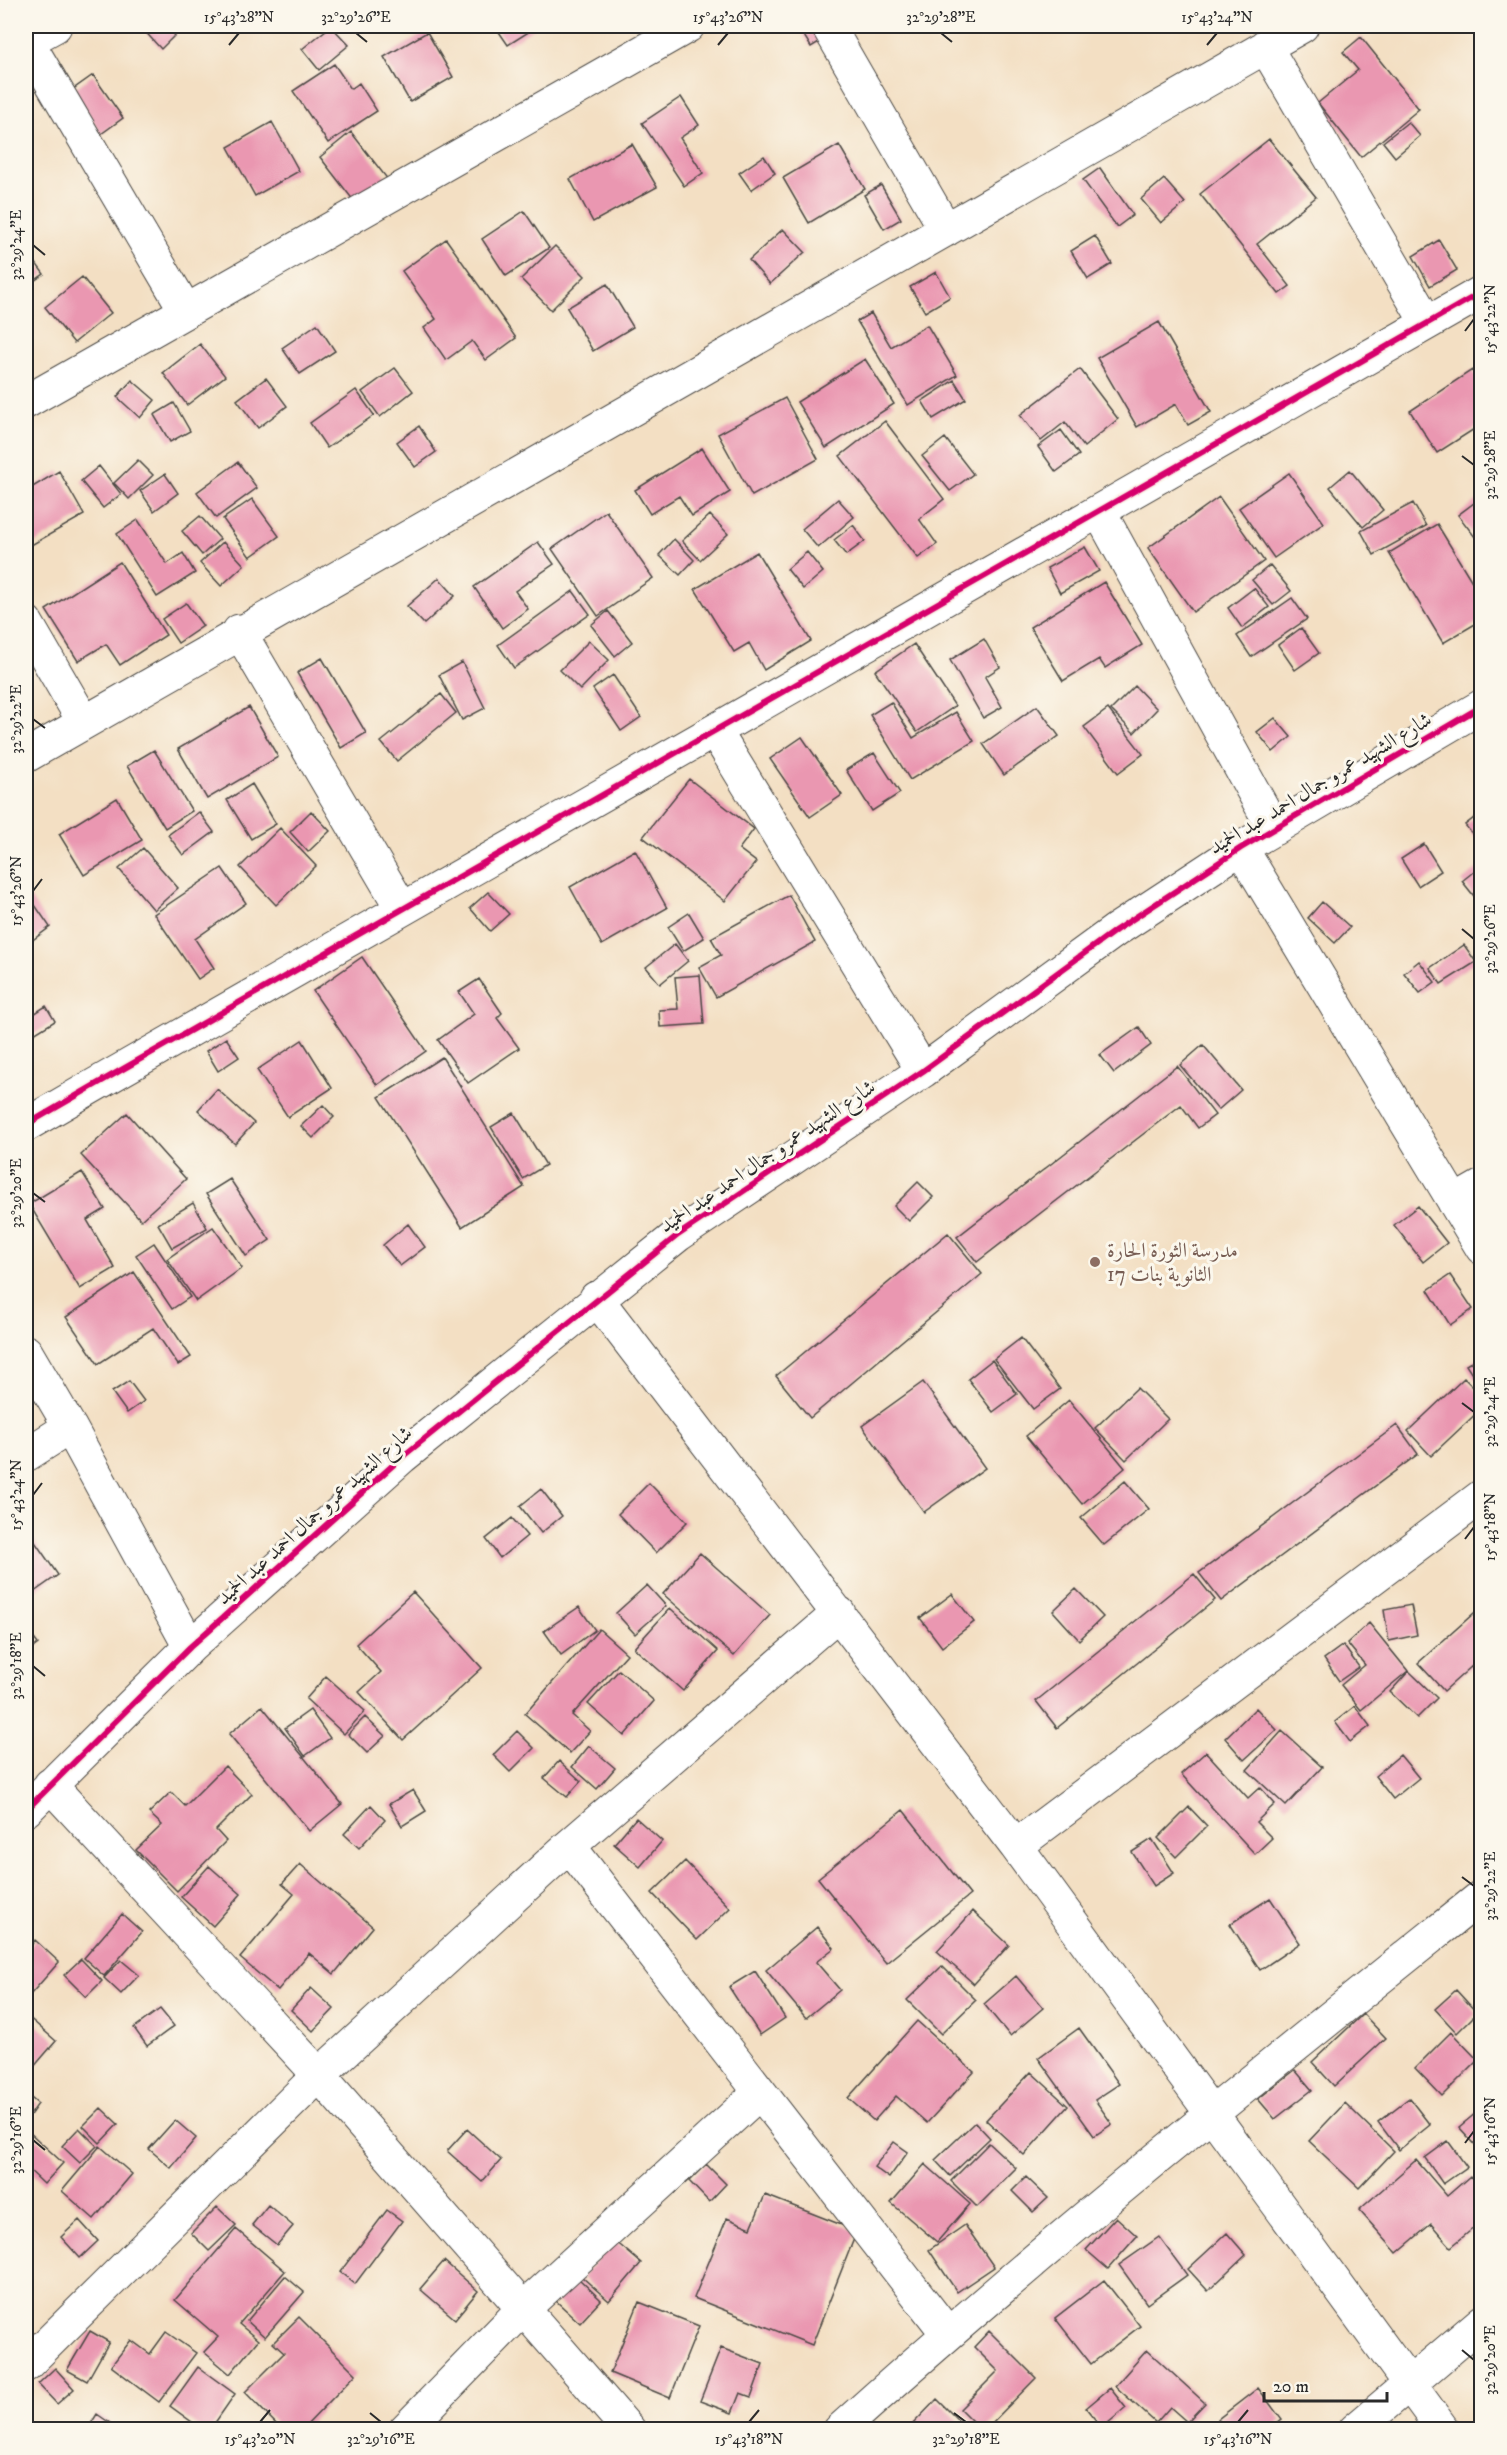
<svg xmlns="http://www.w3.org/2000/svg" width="1507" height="2455" viewBox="0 0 1507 2455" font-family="'IM FELL DW Pica',Amiri,serif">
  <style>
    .building { fill: #ea97b1 }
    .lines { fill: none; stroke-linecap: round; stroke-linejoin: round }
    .minor-casing { stroke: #494642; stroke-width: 35 }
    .minor { stroke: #fff; stroke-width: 33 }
    .cycleway-casing { stroke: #fbf7ec; stroke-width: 10 }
    .cycleway { stroke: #d6006c; stroke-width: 6 }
    .ticks { fill: none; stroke: #2b2b2b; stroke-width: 2 }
    .education-dot { fill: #8d6e63; stroke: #fbf7ec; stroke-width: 2 }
    .labels { text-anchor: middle; stroke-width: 6; stroke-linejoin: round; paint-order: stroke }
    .street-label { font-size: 21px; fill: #2b2b2b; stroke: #fbf7ec }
    .education-label { font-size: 21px; fill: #785e54; stroke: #fbf7ec; text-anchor: start }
    .neatline { fill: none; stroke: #2b2b2b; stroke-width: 2 }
    .ticks-label { font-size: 15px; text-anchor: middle; fill: #2b2b2b }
  </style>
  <rect width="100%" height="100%" fill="#fbf7ec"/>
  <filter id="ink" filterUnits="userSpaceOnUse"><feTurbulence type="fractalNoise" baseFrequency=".0167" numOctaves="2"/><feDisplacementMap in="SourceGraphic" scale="12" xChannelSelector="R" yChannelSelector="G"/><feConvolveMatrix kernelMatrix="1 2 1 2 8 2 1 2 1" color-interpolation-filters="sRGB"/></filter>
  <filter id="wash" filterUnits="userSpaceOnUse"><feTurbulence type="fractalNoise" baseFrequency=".008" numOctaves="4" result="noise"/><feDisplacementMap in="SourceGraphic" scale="24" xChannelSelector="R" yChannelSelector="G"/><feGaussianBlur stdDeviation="1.35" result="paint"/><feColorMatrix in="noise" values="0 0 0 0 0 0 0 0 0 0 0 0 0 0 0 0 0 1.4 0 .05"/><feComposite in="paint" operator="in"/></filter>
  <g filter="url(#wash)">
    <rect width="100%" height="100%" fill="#f3dfc3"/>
    <g id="blocks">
      <path class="building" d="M140 26H184L161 49Z
        M331 26 349 45 319 70 302 49Z
        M495 26H538L508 45Z
        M798 26H833L837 31 811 47Z
        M427 32 453 77 410 102 384 57Z
        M1361 37 1419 109 1361 157 1318 103 1358 70 1343 52Z
        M334 64 351 89 359 83 377 111 328 143 293 91Z
        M93 75 123 118 101 134 72 90Z
        M681 97 699 125 680 138 703 173 684 186 642 123Z
        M272 122 299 171 255 196 228 147Z
        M1408 122 1420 136 1395 157 1383 142Z
        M351 132 389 181 357 205 320 157Z
        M1269 139 1316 197 1257 244 1290 286 1279 294 1200 194Z
        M632 144 657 187 593 222 570 179Z
        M839 145 865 189 809 223 783 178Z
        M764 156 775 173 751 190 739 173Z
        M1100 168 1133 215 1117 227 1083 180Z
        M1164 179 1185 203 1161 223 1141 199Z
        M881 185 901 219 884 229 864 195Z
        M524 211 549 248 506 276 482 239Z
        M783 229 805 252 770 284 749 260Z
        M1095 236 1112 264 1088 279 1071 251Z
        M446 239 516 338 486 360 472 341 446 360 424 328 436 319 402 271Z
        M1439 240 1457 270 1430 286 1413 256Z
        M555 246 585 276 551 310 521 279Z
        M26 250 44 274 31 283 26 276Z
        M936 272 950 297 925 312 910 287Z
        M82 277 111 313 74 343 45 307Z
        M607 284 633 327 593 351 567 308Z
        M871 313 891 347 927 325 957 375 908 405 857 321Z
        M1159 322 1211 412 1188 425 1176 404 1137 427 1097 358Z
        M317 324 335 351 300 374 282 348Z
        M200 344 225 376 187 405 163 373Z
        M865 359 894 404 826 448 797 402Z
        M395 368 413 391 380 417 362 392Z
        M1080 369 1118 419 1084 447 1065 422 1041 441 1020 415Z
        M1472 370 1482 385V424L1437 453 1410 411Z
        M266 378 287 406 258 428 237 400Z
        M132 380 155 400 140 418 117 397Z
        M954 380 966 399 933 419 922 401Z
        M356 390 374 415 327 448 310 423Z
        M785 398 818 459 752 496 718 434Z
        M174 403 190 431 170 442 154 415Z
        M885 421 944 499 919 519 937 544 918 558 840 456Z
        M419 426 436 452 415 467 397 442Z
        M1061 430 1079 455 1056 472 1038 447Z
        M945 438 973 474 950 491 922 456Z
        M702 448 730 492 692 516 679 496 650 514 635 490Z
        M138 460 153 475 129 499 114 483Z
        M238 462 257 488 216 518 197 492Z
        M99 466 121 494 103 508 81 481Z
        M1350 470 1383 510 1363 527 1330 487Z
        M59 471 84 515 26 548V491Z
        M1289 473 1324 523 1274 558 1239 508Z
        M165 474 178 493 154 511 140 491Z
        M1219 497 1264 561 1193 612 1148 548Z
        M1482 497V546L1458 515Z
        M252 499 279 536 250 557 223 519Z
        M838 499 854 517 818 548 802 529Z
        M1413 503 1426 526 1374 555 1361 531Z
        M606 511 653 578 598 616 552 549Z
        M710 515 728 534 700 560 682 541Z
        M200 516 220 539 202 555 182 531Z
        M138 520 167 564 183 553 195 573 157 597 117 534Z
        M1437 524 1482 598V620L1443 643 1389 553Z
        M853 525 865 541 846 555 834 540Z
        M674 539 694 560 680 575 659 555Z
        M223 542 244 565 221 586 200 563Z
        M538 542 554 564 515 591 528 609 502 628 474 587Z
        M1085 547 1099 571 1060 593 1047 568Z
        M757 552 811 641 764 670 749 643 734 652 695 589Z
        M807 552 823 572 803 589 787 569Z
        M120 562 166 635 120 665 106 644 78 661 46 610Z
        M1270 565 1291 591 1273 605 1252 580Z
        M439 578 455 596 424 624 407 606Z
        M1104 582 1142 645 1105 668 1099 659 1063 681 1030 627Z
        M1254 588 1269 607 1242 628 1228 608Z
        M573 591 590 614 514 668 498 645Z
        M1292 598 1307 619 1251 657 1237 636Z
        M186 603 203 626 178 643 162 619Z
        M608 611 632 642 615 656 591 625Z
        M1301 628 1319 653 1295 670 1278 645Z
        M984 639 1000 667 985 677 1002 707 983 718 950 660Z
        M589 641 609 660 580 690 560 670Z
        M914 644 955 706 917 732 875 671Z
        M322 658 366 733 341 748 297 673Z
        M462 662 485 708 462 720 439 675Z
        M613 675 641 717 621 731 593 689Z
        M1135 686 1157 709 1134 733 1111 710Z
        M441 694 456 713 397 761 381 742Z
        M891 702 913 738 956 712 974 741 910 780 870 715Z
        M1037 706 1059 736 1004 775 983 744Z
        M249 707 278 757 207 799 178 749Z
        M1108 709 1143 754 1118 773 1084 727Z
        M1275 718 1291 737 1273 752 1257 732Z
        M802 737 842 795 810 817 770 759Z
        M154 750 192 811 165 828 127 766Z
        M874 753 900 793 872 811 846 770Z
        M689 779 754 829 739 849 756 862 725 901 643 837Z
        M252 784 276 824 251 839 227 800Z
        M117 798 142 840 84 875 59 834Z
        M311 811 330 831 308 852 290 832Z
        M199 812 214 832 183 855 168 835Z
        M1482 812V846L1465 825Z
        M280 828 316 866 276 905 240 867Z
        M1424 844 1441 871 1418 886 1401 859Z
        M143 848 178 888 154 910 119 869Z
        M635 850 667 908 602 945 570 887Z
        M1482 865V906L1462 881Z
        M222 868 246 903 195 939 214 968 198 979 154 914Z
        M26 892 50 927 26 945Z
        M488 892 509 914 490 931 470 908Z
        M789 895 815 942 716 997 699 967 721 955 711 938Z
        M1322 902 1350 927 1335 943 1308 918Z
        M689 913 704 938 683 951 668 927Z
        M675 944 688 961 660 984 646 967Z
        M1464 945 1476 962 1441 984 1430 968Z
        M362 957 426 1051 377 1085 313 991Z
        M1419 961 1435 982 1420 993 1404 973Z
        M700 975 704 1024 660 1027 659 1010 678 1009 675 977Z
        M479 979 502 1013 497 1018 519 1048 468 1083 438 1040 474 1014 459 992Z
        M46 1006 55 1021 26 1039V1019Z
        M1139 1027 1151 1045 1114 1073 1100 1055Z
        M226 1038 239 1057 218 1071 206 1051Z
        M302 1040 332 1088 288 1117 257 1070Z
        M1203 1045 1241 1090 1218 1110 1180 1065Z
        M442 1057 524 1187 462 1227 379 1097Z
        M1177 1066 1215 1115 1198 1128 1181 1105 977 1262 957 1237Z
        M217 1089 254 1123 235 1144 198 1110Z
        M323 1105 334 1117 313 1138 301 1126Z
        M127 1113 186 1179 141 1220 81 1155Z
        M514 1113 546 1165 523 1179 491 1127Z
        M82 1172 105 1209 87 1220 115 1268 80 1289 29 1204Z
        M230 1179 270 1240 246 1256 206 1194Z
        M918 1182 933 1197 909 1221 894 1206Z
        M193 1203 207 1228 172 1248 158 1224Z
        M1418 1206 1447 1243 1423 1262 1394 1225Z
        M408 1224 425 1247 400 1266 383 1245Z
        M213 1227 242 1268 196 1301 167 1259Z
        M948 1233 982 1274 810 1418 776 1376Z
        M154 1243 190 1297 172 1309 136 1255Z
        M134 1272 191 1357 178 1365 153 1328 98 1364 66 1317Z
        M1450 1275 1473 1309 1450 1325 1428 1290Z
        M1021 1338 1060 1389 1033 1409 994 1359Z
        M1482 1355V1390L1466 1365Z
        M992 1360 1017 1394 993 1412 968 1379Z
        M1464 1378 1482 1396V1408L1431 1456 1408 1431Z
        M129 1381 144 1401 127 1413 112 1392Z
        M923 1382 985 1468 924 1512 862 1426Z
        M1137 1388 1168 1419 1126 1460 1095 1428Z
        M1069 1400 1125 1468 1082 1504 1026 1436Z
        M1397 1425 1418 1454 1221 1601 1199 1573Z
        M1125 1481 1149 1509 1104 1545 1081 1518Z
        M649 1483 687 1522 656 1553 618 1514Z
        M541 1489 562 1516 541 1533 520 1506Z
        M512 1518 527 1536 500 1558 486 1539Z
        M26 1529 58 1575 34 1592 26 1581Z
        M700 1553 770 1615 734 1656 663 1594Z
        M1194 1574 1215 1600 1057 1728 1036 1701Z
        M647 1585 666 1606 635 1634 616 1613Z
        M1076 1589 1103 1617 1079 1640 1053 1611Z
        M413 1592 482 1668 403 1740 359 1692 381 1672 356 1644Z
        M952 1594 974 1622 942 1647 920 1618Z
        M1411 1605 1417 1635 1389 1641 1384 1610Z
        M1482 1606V1657L1444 1691 1418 1663Z
        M579 1607 595 1630 561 1655 544 1631Z
        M670 1608 718 1651 683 1691 634 1648Z
        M1369 1623 1408 1671 1361 1710 1341 1685 1365 1665 1347 1643Z
        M26 1628 38 1644 26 1653Z
        M599 1629 627 1654 572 1715 590 1731 570 1753 525 1714Z
        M1343 1645 1359 1667 1339 1681 1324 1659Z
        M619 1670 654 1701 624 1736 588 1704Z
        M1409 1671 1437 1698 1417 1718 1390 1692Z
        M326 1676 365 1711 344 1734 306 1699Z
        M262 1706 342 1804 309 1831 229 1734Z
        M1355 1706 1370 1726 1350 1742 1335 1722Z
        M1256 1708 1277 1730 1244 1760 1225 1738Z
        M310 1710 330 1738 305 1756 285 1728Z
        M365 1717 385 1736 367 1753 348 1734Z
        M517 1731 534 1748 510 1772 493 1755Z
        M1282 1731 1322 1767 1286 1806 1247 1770Z
        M589 1746 615 1768 597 1789 572 1767Z
        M1206 1752 1248 1798 1260 1787 1275 1804 1256 1822 1272 1838 1255 1854 1181 1774Z
        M1400 1755 1419 1778 1393 1799 1375 1776Z
        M559 1761 581 1781 567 1797 544 1778Z
        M225 1766 252 1794 216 1830 226 1841 177 1891 136 1850 162 1825 149 1813 171 1792 185 1806Z
        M413 1790 426 1811 402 1826 389 1804Z
        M371 1805 385 1820 359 1848 344 1834Z
        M1189 1807 1207 1826 1176 1857 1158 1838Z
        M903 1810 970 1895 886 1963 818 1878Z
        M636 1818 662 1841 640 1867 614 1844Z
        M1152 1839 1174 1873 1154 1886 1132 1852Z
        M685 1861 730 1908 697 1940 652 1893Z
        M300 1864 373 1927 334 1974 309 1953 278 1990 240 1958 294 1894 282 1884Z
        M209 1866 241 1894 213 1926 181 1897Z
        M1270 1898 1300 1943 1260 1970 1230 1924Z
        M973 1911 1009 1945 974 1984 937 1951Z
        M122 1914 142 1932 104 1976 84 1958Z
        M817 1927 834 1948 816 1962 840 1990 806 2018 766 1970Z
        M35 1940 59 1962 30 1995 26 1991V1952Z
        M81 1959 102 1981 86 1997 64 1975Z
        M121 1960 139 1975 121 1994 104 1978Z
        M942 1966 976 2000 941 2034 907 2000Z
        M755 1971 785 2018 760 2035 729 1987Z
        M1016 1976 1043 2008 1010 2036 984 2004Z
        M311 1988 334 2009 313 2031 291 2010Z
        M1456 1990 1477 2013 1457 2033 1435 2009Z
        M160 2009 174 2026 147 2046 134 2028Z
        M1363 2014 1386 2038 1334 2086 1312 2062Z
        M26 2015 56 2041 26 2076Z
        M917 2021 974 2072 927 2123 896 2096 874 2121 848 2098Z
        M1079 2028 1119 2084 1095 2100 1112 2124 1094 2136 1038 2058Z
        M1451 2032 1478 2060 1442 2096 1415 2068Z
        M1295 2070 1312 2090 1275 2119 1258 2099Z
        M1031 2072 1068 2106 1024 2155 986 2120Z
        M26 2094 38 2104 26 2121Z
        M1409 2098 1430 2125 1399 2150 1378 2122Z
        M1345 2103 1394 2151 1359 2188 1309 2141Z
        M101 2108 118 2124 100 2143 83 2126Z
        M1482 2108V2152L1459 2127Z
        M175 2120 196 2138 171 2168 149 2149Z
        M975 2122 990 2138 950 2176 935 2160Z
        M79 2128 97 2146 80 2163 62 2146Z
        M467 2129 501 2160 482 2182 447 2151Z
        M28 2131 63 2163 44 2184 26 2167Z
        M1448 2141 1467 2167 1443 2184 1425 2158Z
        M894 2142 908 2152 889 2178 874 2167Z
        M989 2143 1016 2168 977 2207 951 2181Z
        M100 2146 132 2174 94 2219 62 2191Z
        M1416 2160 1447 2196 1470 2176 1482 2190V2221L1451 2247 1431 2224 1397 2253 1359 2210Z
        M706 2164 726 2184 709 2202 689 2181Z
        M925 2164 970 2204 937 2242 891 2203Z
        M1026 2177 1048 2198 1033 2212 1012 2191Z
        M765 2195 857 2231 812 2345 694 2298 727 2218 751 2228Z
        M268 2205 293 2226 277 2245 252 2225Z
        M217 2207 236 2225 209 2251 191 2233Z
        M387 2210 402 2221 355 2284 340 2272Z
        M1116 2217 1137 2236 1108 2269 1086 2250Z
        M79 2220 98 2241 80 2258 61 2237Z
        M965 2225 994 2267 957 2292 929 2250Z
        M236 2229 285 2271 239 2324 258 2340 230 2374 204 2352 218 2337 175 2300Z
        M1227 2233 1246 2255 1208 2291 1188 2269Z
        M1159 2237 1187 2275 1147 2304 1119 2265Z
        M614 2240 641 2263 609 2301 582 2277Z
        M444 2261 478 2291 455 2319 420 2289Z
        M285 2276 304 2292 265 2337 247 2321Z
        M577 2277 601 2300 580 2323 555 2300Z
        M1104 2280 1140 2326 1091 2364 1055 2318Z
        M639 2302 699 2326 670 2398 610 2373Z
        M299 2317 356 2374 302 2430H282L245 2392 284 2353 273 2343Z
        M90 2331 109 2342 87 2381 67 2370Z
        M989 2331 1036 2378 985 2430H981L960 2409 998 2371 974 2347Z
        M166 2332 196 2353 159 2402 111 2366 131 2340 150 2354Z
        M721 2348 763 2364 751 2397 740 2393 732 2413 700 2401Z
        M1147 2350 1205 2403 1187 2422 1170 2407 1156 2423 1115 2386Z
        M198 2367 235 2394 210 2430H203L170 2406Z
        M55 2368 74 2389 57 2404 38 2384Z
        M1110 2388 1126 2408 1102 2428 1086 2408Z
        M1258 2388 1282 2420 1269 2430H1226L1218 2419Z
        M937 2399 968 2430 909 2428Z
        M97 2414 120 2430H87Z"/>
    </g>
  </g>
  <g filter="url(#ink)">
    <use href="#blocks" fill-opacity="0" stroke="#494642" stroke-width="1.5"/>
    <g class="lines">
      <defs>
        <path id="minor" d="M828 26 946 230
          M27 41 186 311
          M26 42 55 26
          M1265 46 1427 323
          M26 402 688 26
          M1099 511 1274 829
          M26 622 84 722
          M239 631 401 907
          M715 731 923 1071
          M26 756 1302 26
          M1241 848 1482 1248
          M26 1125C509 844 996 570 1482 292
          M1454 1202 1482 1186
          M596 1298 1016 1846 1443 2430
          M26 1352 70 1427 190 1647
          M26 1455 70 1427
          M50 1785 319 2075 629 2430
          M26 1810 190 1647 402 1457 678 1235 923 1071 1116 930 1241 848 1482 706
          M569 1846 947 2333
          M1016 1846 1482 1496
          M26 2365 319 2075 569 1846 839 1613
          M405 2430 523 2309 759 2093
          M840 2430C1047 2243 1265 2070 1482 1896
          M1355 2430 1482 2322"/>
      </defs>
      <use href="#minor" class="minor-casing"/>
      <use href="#minor" class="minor"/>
      <defs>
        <path id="cycleway" d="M26 1125C509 844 996 570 1482 292
          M26 1810 190 1647 402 1457 678 1235 923 1071 1116 930 1241 848 1482 706"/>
      </defs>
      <use href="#cycleway" class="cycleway-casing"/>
      <use href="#cycleway" class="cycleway"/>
    </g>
  </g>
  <path class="ticks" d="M356 33 367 42M941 33 952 42M229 45 239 33M718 45 728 33M1207 45 1217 33M33 245 45 255M1465 331 1474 319M1462 456 1474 465M33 719 45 728M33 891 42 879M1462 929 1474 939M33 1193 45 1202M1462 1403 1474 1412M33 1495 42 1483M1465 1539 1474 1527M33 1666 45 1676M1462 1877 1474 1886M33 2140 45 2150M1465 2143 1474 2131M1462 2350 1474 2360M370 2413 381 2422M954 2413 966 2422M260 2422 270 2410M749 2422 759 2410M1238 2422 1248 2410"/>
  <circle class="education-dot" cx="1095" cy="1262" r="6"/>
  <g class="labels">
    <g class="street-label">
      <text transform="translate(1320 783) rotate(-31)" y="7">شارع الشهيد عمرو جمال احمد عبد الحميد</text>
      <text transform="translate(767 1156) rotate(-34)" y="7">شارع الشهيد عمرو جمال احمد عبد الحميد</text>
      <text transform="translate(314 1515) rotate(-42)" y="7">شارع الشهيد عمرو جمال احمد عبد الحميد</text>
    </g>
    <g class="education-label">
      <text x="1107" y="1257">مدرسة الثورة الحارة<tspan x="1107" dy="24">17 الثانوية بنات</tspan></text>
    </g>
  </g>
  <rect width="1507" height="2455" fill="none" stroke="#fbf7ec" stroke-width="66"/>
  <path d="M1264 2392v9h123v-9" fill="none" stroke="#2b2b2b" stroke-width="3"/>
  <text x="1273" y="2392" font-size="18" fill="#2b2b2b" stroke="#fbf7ec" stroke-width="4.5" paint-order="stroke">20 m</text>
  <rect x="33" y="33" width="1441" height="2389" class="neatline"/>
  <g class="ticks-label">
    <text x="239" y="22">15°43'28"N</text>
    <text x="356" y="22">32°29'26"E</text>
    <text x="728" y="22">15°43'26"N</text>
    <text x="941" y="22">32°29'28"E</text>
    <text x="1217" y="22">15°43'24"N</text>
    <text transform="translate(16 245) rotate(-90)" y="5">32°29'24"E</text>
    <text transform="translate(1490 319) rotate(-90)" y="5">15°43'22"N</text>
    <text transform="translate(1490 465) rotate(-90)" y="5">32°29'28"E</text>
    <text transform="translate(16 719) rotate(-90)" y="5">32°29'22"E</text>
    <text transform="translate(16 891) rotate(-90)" y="5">15°43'26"N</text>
    <text transform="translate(1490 939) rotate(-90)" y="5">32°29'26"E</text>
    <text transform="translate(16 1193) rotate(-90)" y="5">32°29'20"E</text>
    <text transform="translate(1490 1412) rotate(-90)" y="5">32°29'24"E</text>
    <text transform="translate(16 1495) rotate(-90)" y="5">15°43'24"N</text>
    <text transform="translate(1490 1527) rotate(-90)" y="5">15°43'18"N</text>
    <text transform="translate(16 1666) rotate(-90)" y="5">32°29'18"E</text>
    <text transform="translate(1490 1886) rotate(-90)" y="5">32°29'22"E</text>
    <text transform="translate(1490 2131) rotate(-90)" y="5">15°43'16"N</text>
    <text transform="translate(16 2140) rotate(-90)" y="5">32°29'16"E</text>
    <text transform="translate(1490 2360) rotate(-90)" y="5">32°29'20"E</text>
    <text x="260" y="2444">15°43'20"N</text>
    <text x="381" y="2444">32°29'16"E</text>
    <text x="749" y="2444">15°43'18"N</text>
    <text x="966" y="2444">32°29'18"E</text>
    <text x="1238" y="2444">15°43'16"N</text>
  </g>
</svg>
